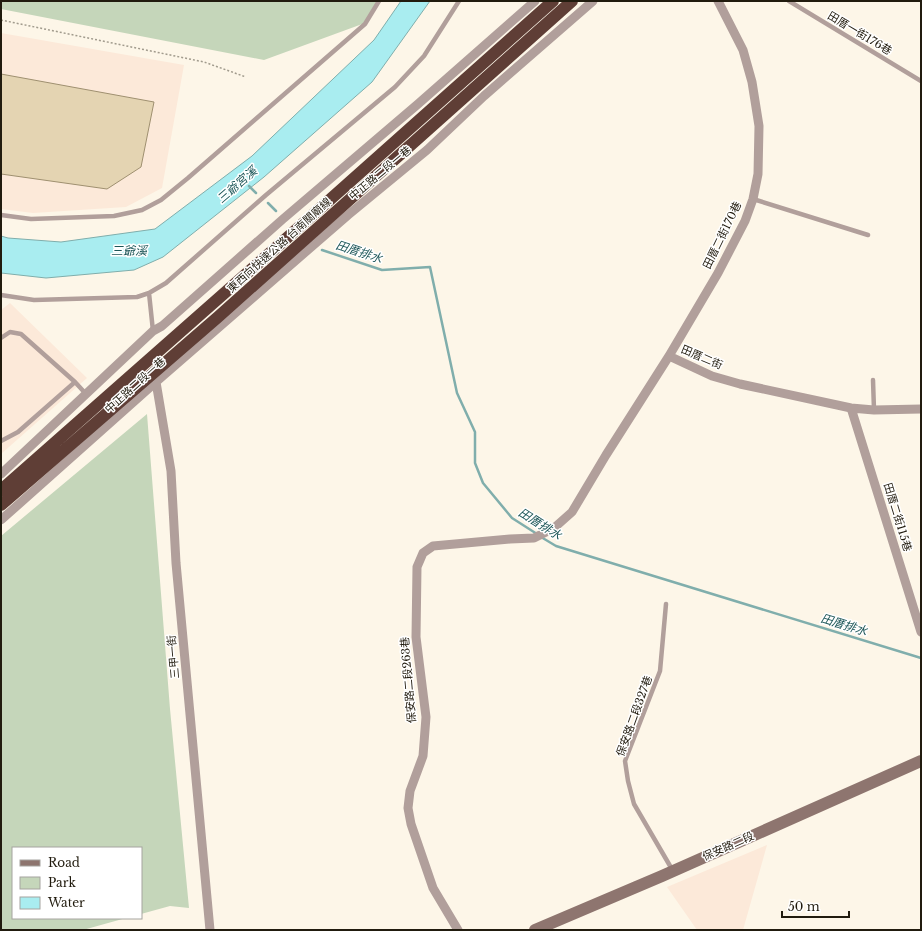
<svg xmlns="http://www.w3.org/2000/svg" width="922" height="931" viewBox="0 0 922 931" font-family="'Libre Baskerville','Noto Sans TC',serif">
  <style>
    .industrial { fill: #fce9d9 }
    .green { fill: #c5d6ba }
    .water { fill: #a9edf0; stroke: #80aeac }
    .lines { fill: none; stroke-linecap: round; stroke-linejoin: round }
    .stream { stroke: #80aeac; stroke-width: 2.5 }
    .building { fill: #e4d4b2; stroke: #9f9070 }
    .path { stroke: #a19b8d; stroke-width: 1.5; stroke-dasharray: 2 2; stroke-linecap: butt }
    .lane { stroke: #b19f9b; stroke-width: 4.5 }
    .street { stroke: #b19f9b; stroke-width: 9 }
    .secondary { stroke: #8e756f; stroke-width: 12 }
    .highway { stroke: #5f3e36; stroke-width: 12 }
    .labels { text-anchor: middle; stroke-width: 3; stroke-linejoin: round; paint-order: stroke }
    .street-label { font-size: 11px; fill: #211b0e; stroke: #fff }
    .water-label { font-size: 12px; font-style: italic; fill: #1c5658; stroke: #fff }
  </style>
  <rect width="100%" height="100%" fill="#fdf6e8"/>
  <path class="industrial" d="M1 33 184 65 162 188 126 207 33 213 1 209Z
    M10 303 87 378 1 454V310Z
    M767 845 743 930H697L667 887Z"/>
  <path class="green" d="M1 1H379L365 23 264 60 1 9Z
    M147 414 170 709 189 908 170 906 141 914V848H13V918H126L83 930H1V536Z"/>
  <path class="water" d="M401 1H430L372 82 264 177 163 257 134 270 46 278 1 273V236L8 238 61 242 155 229 252 156 374 40Z"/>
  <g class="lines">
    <path class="stream" d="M249 186 256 193
      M268 203 276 211
      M322 250 382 270 430 267 457 393 475 432V463L483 483 512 518 537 534
      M541 537 556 546 921 658"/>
  </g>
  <path class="building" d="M1 74 154 102 141 167 107 189 1 174Z"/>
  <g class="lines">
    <path class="path" d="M1 20 204 62 246 77"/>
    <path class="lane" d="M789 1 921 81
      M753 199 868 235
      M1 215 31 219 114 216 142 210 161 200 188 178 365 24 379 1
      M149 293 153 331
      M1 295 34 300 137 297 149 293 166 283 266 195 395 87 424 56 459 1
      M1 338 10 332 21 334 75 382 86 394
      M873 380 874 410
      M1 441 18 432 75 382
      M666 604 660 671 625 761 628 781 634 804 673 871"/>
    <path class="street" d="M669 356 712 376 740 384 851 408 874 410 921 409
      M156 382 171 471 176 563 210 930
      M851 408 921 632
      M1 474 153 331 162 326 283 219 418 104 535 1
      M1 520 156 382 348 215 427 150 484 96 593 1
      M458 930 433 888 411 824 408 808 410 791 423 756 426 717 416 637 417 567 423 553 433 546 510 539 534 538 554 528 572 512 606 455 669 356 718 273 745 221 753 199 758 174 759 126 752 82 743 50 718 1"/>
    <path class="secondary" d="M535 930 662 876 921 761"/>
    <path class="highway" d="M1 490 279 245 553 1
      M1 505 218 317 572 1"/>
  </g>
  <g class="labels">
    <g class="street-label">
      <text transform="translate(860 33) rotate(31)" y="4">田厝一街176巷</text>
      <text transform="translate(380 173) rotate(-40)" y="4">中正路二段一巷</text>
      <text transform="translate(722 235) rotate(-64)" y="4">田厝二街170巷</text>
      <text transform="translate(279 245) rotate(-42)" y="4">東西向快速公路 台南關廟線</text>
      <text transform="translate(702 357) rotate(23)" y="4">田厝二街</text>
      <text transform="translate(135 385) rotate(-42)" y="4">中正路二段一巷</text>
      <text transform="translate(898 517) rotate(73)" y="4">田厝二街115巷</text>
      <text transform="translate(173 657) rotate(-95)" y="4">三甲一街</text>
      <text transform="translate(408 680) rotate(-95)" y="4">保安路二段263巷</text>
      <text transform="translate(634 716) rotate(-70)" y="4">保安路二段327巷</text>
      <text transform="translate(728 846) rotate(-24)" y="4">保安路二段</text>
    </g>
    <g class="water-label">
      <text transform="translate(237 185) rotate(-41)" y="4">三爺宮溪</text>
      <text x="129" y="255">三爺溪</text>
      <text transform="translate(359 252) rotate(18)" y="4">田厝排水</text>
      <text transform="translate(540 524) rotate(32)" y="4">田厝排水</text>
      <text transform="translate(844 625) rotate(17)" y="4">田厝排水</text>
    </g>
  </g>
  <rect width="922" height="931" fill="none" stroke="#211b0e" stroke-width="4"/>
  <rect x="12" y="847" width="130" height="72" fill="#ffffff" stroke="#a6a49f"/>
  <rect x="20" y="860" width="20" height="6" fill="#8e756f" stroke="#a6a49f"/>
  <text x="48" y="867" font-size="12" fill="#211b0e">Road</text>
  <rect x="20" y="877" width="20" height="12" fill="#c5d6ba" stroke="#a6a49f"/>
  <text x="48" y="887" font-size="12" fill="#211b0e">Park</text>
  <rect x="20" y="897" width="20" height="12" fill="#a9edf0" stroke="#a6a49f"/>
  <text x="48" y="907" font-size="12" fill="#211b0e">Water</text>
  <path d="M782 911v6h67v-6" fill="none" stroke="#211b0e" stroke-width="2"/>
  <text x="788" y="911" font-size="12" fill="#211b0e" stroke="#ffffff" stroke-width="3" paint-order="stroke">50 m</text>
</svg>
